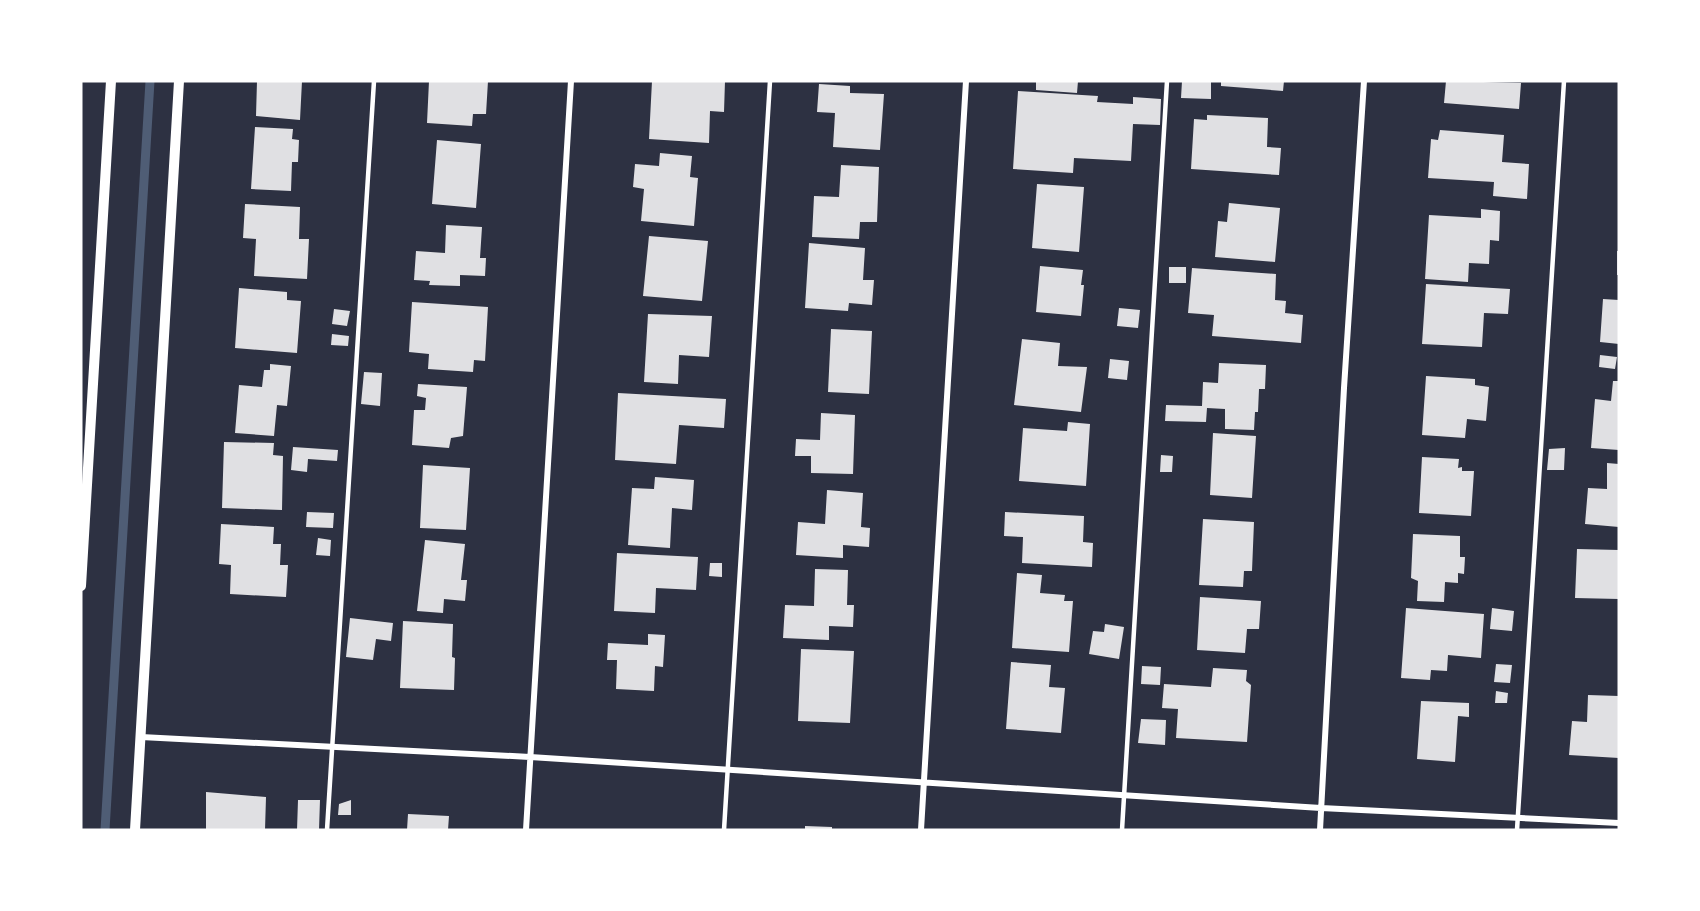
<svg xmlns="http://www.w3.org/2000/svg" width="1700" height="911" viewBox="0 0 1700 911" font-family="Poppins,sans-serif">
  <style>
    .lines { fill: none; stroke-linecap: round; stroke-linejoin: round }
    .stream { stroke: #4f5d75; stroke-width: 9 }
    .building { fill: #e0e0e3 }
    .service { stroke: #fff; stroke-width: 4.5 }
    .minor { stroke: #fff; stroke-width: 6 }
    .tertiary { stroke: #fff; stroke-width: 10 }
  </style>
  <rect width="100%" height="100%" fill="#2d3142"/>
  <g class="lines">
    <path class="stream" d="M105 830 150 81"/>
  </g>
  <path class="building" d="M257 81H302L300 120 256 116Z
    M429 81H488L486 114H473L472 126 427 123Z
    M652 81H725L724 112 710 111 709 143 649 139Z
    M1036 81H1078L1077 93 1036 90Z
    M1182 81H1211V99L1181 98Z
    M1221 81H1284L1283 91 1221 86Z
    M1446 81 1521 83 1519 109 1444 103Z
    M819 84 850 86V93L884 94 880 150 833 147 835 113 817 112Z
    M1018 91 1098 96 1097 102 1133 104V97L1161 99 1160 125 1133 124 1131 161 1074 158 1073 173 1013 169Z
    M1207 115 1268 118 1267 147 1281 148 1279 175 1191 169 1194 119 1207 120Z
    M255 127 293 129 292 139 299 140 298 162H292L291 191 251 189Z
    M1440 130 1504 135 1502 162 1529 164 1527 199 1493 196 1494 182 1428 178 1431 139 1438 140Z
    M437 140 481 144 476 208 432 204Z
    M660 153 692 156 690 177 698 178 694 226 641 221 644 189 633 187 635 164 659 166Z
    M841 165 879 167 877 222H860L859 239 812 237 814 196 839 197Z
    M1037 184 1084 187 1079 252 1032 248Z
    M1229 203 1280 208 1275 262 1215 257 1218 221 1227 222Z
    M245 204 300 207 299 239H309L307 279 254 276 256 239 243 238Z
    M1481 209 1500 211 1499 241 1490 240 1489 264 1469 263 1468 282 1425 279 1429 215 1481 218Z
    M446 225 482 227 480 258H486L485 276 460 275V286L429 285 430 281 414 280 416 251 445 253Z
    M649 236 708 241 702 301 643 296Z
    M809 243 865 248 863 280H874L872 305 849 303 848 311 805 308Z
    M1617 251H1619V275H1617Z
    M1040 266 1083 270 1081 285H1084L1081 316 1036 312Z
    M1169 267H1186V283H1169Z
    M1192 268 1276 274 1275 300 1286 301 1285 313 1303 315 1301 343 1212 336 1214 315 1188 313Z
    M1426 284 1510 289 1508 314 1484 313 1482 347 1422 344Z
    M239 288 287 292V300L301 301 297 353 235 348Z
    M1603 299 1619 300V344L1600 342Z
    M412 302 488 307 485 361 474 360 473 372 428 369 429 354 409 352Z
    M1119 308 1140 310 1138 328 1117 326Z
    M334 309 350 311 347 326 332 324Z
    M648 314 712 316 709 357 679 355 678 384 644 382Z
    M831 329 872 331 869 394 828 392Z
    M332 334 349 336 348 346 331 345Z
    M1022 339 1060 343 1058 366 1087 367 1081 412 1014 405Z
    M1600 355 1617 357 1615 369 1599 367Z
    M1110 359 1129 361 1127 380 1108 378Z
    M1219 363 1266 365 1265 389H1259L1258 412H1255L1254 430 1225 429V409L1207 408 1206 422 1165 421 1166 405 1202 406 1203 382 1218 383Z
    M270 364 291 366 287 406 277 405 274 436 235 433 239 385 262 387 264 370H270Z
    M364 372 382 373 380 406 361 404Z
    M1426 376 1475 379V385L1489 387 1486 421 1467 419 1465 438 1422 435Z
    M1613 381H1619V450L1591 448 1595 399 1611 401Z
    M418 384 467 387 463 436 451 438 449 448 412 445 414 410H425L426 398 417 396Z
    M618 393 726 399 724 428 679 425 676 464 615 460Z
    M821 413 855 415 853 474 811 473V456H795L796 439 820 440Z
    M1068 422 1090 424 1086 486 1019 481 1023 428 1067 431Z
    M1213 433 1256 436 1252 498 1210 495Z
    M224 442 274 443 273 455 283 456 282 510 222 508Z
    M293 447 338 450 337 461 308 459 307 472 291 470Z
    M1565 448 1564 470H1547L1549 449Z
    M1161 455 1173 456 1172 472H1160Z
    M1422 457 1459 459 1458 468 1462 467V471H1474L1471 516 1419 513Z
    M1607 463 1619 464V527L1585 524 1588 488 1607 489Z
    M423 465 470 468 466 530 420 528Z
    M655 477 694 480 692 510 672 508 670 548 628 545 632 488 654 489Z
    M827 490 863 493 861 527 870 528 869 547 843 545V558L796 555 798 522 825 524Z
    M307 512 334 513 333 528 306 527Z
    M1005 512 1084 516 1083 542 1093 543 1092 567 1022 563 1023 537 1004 536Z
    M1203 519 1254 522 1252 571H1244L1243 587 1199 585Z
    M221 524 274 527 273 544H281L280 565H288L286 597 230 594 231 565 219 564Z
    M1413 534 1460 536V557H1465L1464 574 1458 573V583L1445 582 1444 602 1417 601 1418 581 1411 578Z
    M318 538 331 540 330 556 316 555Z
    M425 540 465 544 461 580H467L465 601 444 599 443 613 417 611Z
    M1577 549 1619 550V599L1575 598Z
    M617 553 698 557 696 590 656 588 655 613 614 611Z
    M710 563H722V577L709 576Z
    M815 569 848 570 847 605H854L853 627 829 626V640L783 638 785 605 814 606Z
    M1017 573 1042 575 1040 593 1065 595 1064 601H1073L1069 652 1012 648Z
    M1200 597 1261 601 1259 629H1247L1245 653 1197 650Z
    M1406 608 1484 614 1481 658 1448 655 1447 671 1431 670 1430 680 1401 678Z
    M1492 608 1514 611 1512 631 1490 629Z
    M350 618 393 623 391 641 376 639 373 660 346 657Z
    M403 621 453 624 452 657 455 658 454 690 400 688Z
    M1105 624 1124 627 1119 659 1089 654 1093 631 1104 632Z
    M648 634 665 635 663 667 655 666 654 691 616 689 617 660H607L608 643 648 645Z
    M801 649 854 651 850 723 798 721Z
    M1011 662 1051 665 1049 687 1065 688 1061 733 1006 729Z
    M1496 664 1512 665 1510 683 1494 682Z
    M1142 666 1161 667 1160 685 1141 684Z
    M1213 668 1247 670 1246 681 1251 685 1247 742 1176 738 1178 709 1162 708 1164 684 1211 687Z
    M1496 691 1508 693 1507 703H1495Z
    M1588 695 1619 696V758L1569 755 1572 721 1587 722Z
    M1421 701 1469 703V717L1458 716 1455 762 1417 759Z
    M1141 719 1166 720 1165 745 1138 743Z
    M206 792 266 797 265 830H206Z
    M298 800H320L319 830H297Z
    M351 800V815H338L339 804Z
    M408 814 449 816 448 830H407Z
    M805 826 832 827V830H805Z"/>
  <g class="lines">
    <path class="service" d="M327 830 374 81
      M724 830 770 81
      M1122 830 1167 81
      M1517 830 1564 81"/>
    <path class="minor" d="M141 737 530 757 1321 808 1619 823
      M526 830 571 81
      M921 830 966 81
      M1320 830 1344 388 1364 81"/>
    <path class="tertiary" d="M81 586 111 81
      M135 830 179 81"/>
  </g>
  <rect width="1700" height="911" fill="none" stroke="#ffffff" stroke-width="165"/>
</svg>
